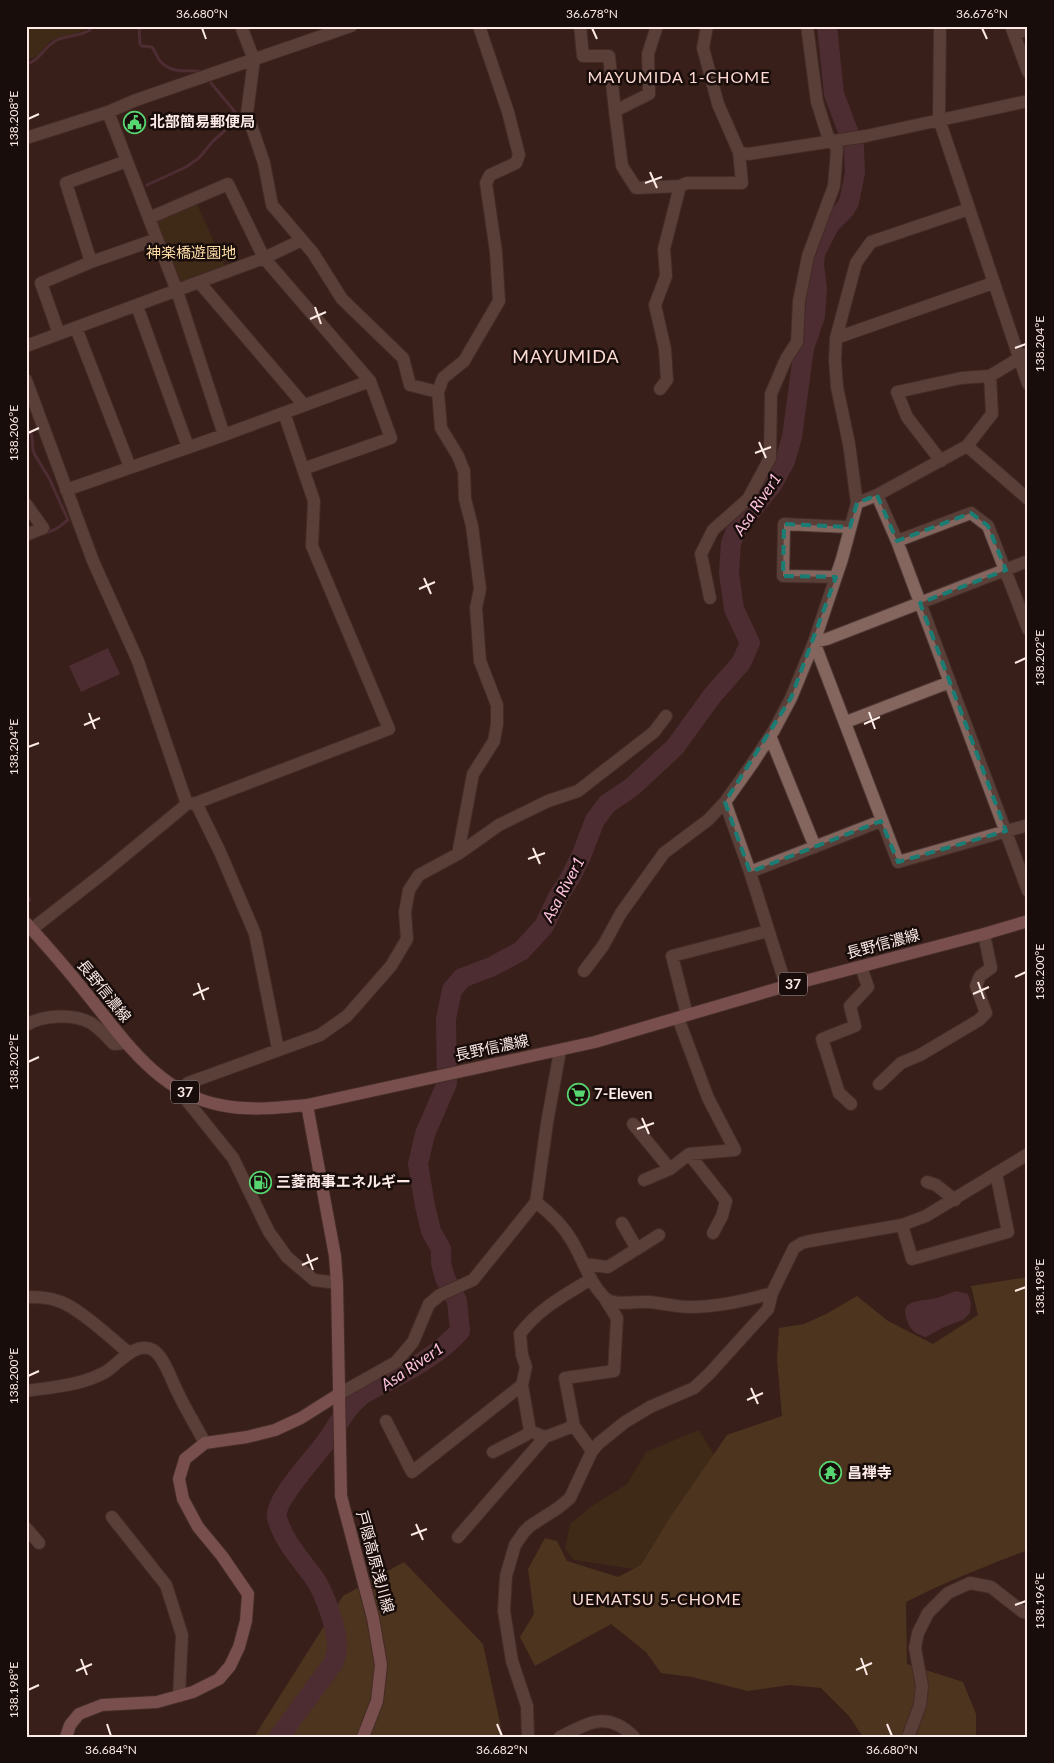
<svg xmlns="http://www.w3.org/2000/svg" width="1054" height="1763" viewBox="0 0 1054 1763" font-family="Lato,'Noto Sans JP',sans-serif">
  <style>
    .green { fill: #483515 }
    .forest { fill: #664e24 }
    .water { fill: #663c51 }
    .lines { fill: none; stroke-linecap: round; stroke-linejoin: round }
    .stream { stroke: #663c51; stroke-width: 3 }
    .river { stroke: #663c51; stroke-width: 20 }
    .minor-casing { stroke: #503a36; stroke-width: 14 }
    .major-casing { stroke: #503a36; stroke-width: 14 }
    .minor { stroke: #84665f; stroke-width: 12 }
    .major { stroke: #c7898d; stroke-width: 12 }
    .marked { fill: none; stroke: #1b7c74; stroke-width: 4; stroke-dasharray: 10 6; stroke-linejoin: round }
    .ticks { fill: none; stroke: #fceae6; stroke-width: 2 }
    .labels { text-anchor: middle; stroke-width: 5; stroke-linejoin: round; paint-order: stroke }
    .shield { fill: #180d0a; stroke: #b8a8a4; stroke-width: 1 }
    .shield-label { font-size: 14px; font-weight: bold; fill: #fceae6 }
    .poi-label { font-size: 15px; font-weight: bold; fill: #fceae6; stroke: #180d0a; text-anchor: start }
    .park-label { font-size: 15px; fill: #fddca6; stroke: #180d0a }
    .street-label { font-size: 15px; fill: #fceae6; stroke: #180d0a }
    .neighbourhood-label { font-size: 16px; letter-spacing: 1px; fill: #fddad2; stroke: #180d0a }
    .water-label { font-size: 16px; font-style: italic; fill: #fec2df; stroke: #180d0a }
    .quarter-label { font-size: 18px; letter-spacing: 1px; fill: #fddad2; stroke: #180d0a }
    .neatline { fill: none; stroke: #fceae6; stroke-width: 2 }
    .ticks-label { font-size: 12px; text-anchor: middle; fill: #fceae6 }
  </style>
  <rect width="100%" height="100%" fill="#391f1a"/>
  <path class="green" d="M26 26H87L86 30 51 40 37 56 26 60Z
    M196 202 226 268 178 288 151 220Z
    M699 1430 713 1453 717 1468 641 1570 574 1560 565 1549 570 1524 592 1506 627 1484 646 1452Z"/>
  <path class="forest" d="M1028 1277V1553L1025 1551C984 1567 944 1582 906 1602L907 1664 963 1682 976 1714V1737H863L849 1716 821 1688 789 1685 748 1691 692 1677 661 1673 646 1652 611 1624 535 1666 520 1637 534 1614 528 1569 545 1538 557 1541 567 1561 618 1577 641 1565 669 1519 727 1435 782 1416 777 1359 779 1328 804 1324 828 1313 857 1296 888 1321 933 1344 978 1315 971 1286Z
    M404 1562 483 1644 503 1737H254L343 1596Z"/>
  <path class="water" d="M108 648 120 674 81 692 69 666Z
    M956 1291 968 1294 971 1303 970 1313 963 1320 944 1327 926 1337C918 1335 911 1331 908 1323 896 1297 924 1302 937 1298 943 1296 950 1293 956 1291Z"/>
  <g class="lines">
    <path class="stream" d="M139 26 140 44 142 46 152 47C155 51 157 57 160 61 172 74 184 70 198 71L200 73
      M26 64C40 61 43 48 55 41 65 35 79 37 90 30V26
      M147 185 186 167 199 158 213 141 236 121 235 112 211 83
      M26 426 32 436 33 450 35 455 49 478 68 520 56 529 43 534
      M26 894 30 900"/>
    <path class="river" d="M279 1737 334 1662C335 1658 337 1652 337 1647 337 1629 325 1594 315 1579 301 1560 284 1542 277 1518 273 1501 315 1457 325 1443 337 1427 346 1407 362 1395 371 1389 382 1384 392 1379 417 1366 441 1352 460 1331L457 1301 445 1278 441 1263V1249L431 1231 425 1206 418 1164 425 1134 447 1083 446 1019 452 990 462 978 491 967 521 951 544 926 558 897 570 878 581 856 595 820 607 804 632 787 675 747 712 696 741 663 750 643 734 609 729 573 731 543 737 528 772 485 785 461 792 437 804 348 815 316 817 289 814 264 815 253 830 224 845 209 849 202 855 173 854 147 834 94 827 26"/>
    <defs>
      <path id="minor" d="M241 26 254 60 247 113 264 163 272 205 313 253 342 299 403 358 410 385 438 392
        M580 26 583 56H609L615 111
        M657 26 648 54 649 94 615 111 622 166 636 188 680 186
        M807 26 817 102 829 140
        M940 26 939 119 1028 384
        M1011 26 1028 72
        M1015 35 1028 28
        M108 112 177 291 224 435
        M26 138 108 112 136 100 351 26
        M739 152 748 154 866 136 1028 101
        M149 218 228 184 264 258 302 240
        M91 262 66 183 127 161
        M199 282 304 405
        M137 306 188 447
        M76 328 130 467
        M59 334 41 283 91 262 157 239
        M836 338 993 283
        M26 346 264 258 370 381 224 435 66 490
        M26 380 93 561 138 661 187 804
        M660 389 667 380 665 349 655 305 666 276 664 249 680 186 687 183H742L739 152 718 104 703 48 707 26
        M967 446 1028 499
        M941 461 907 417 897 392 961 378 990 376
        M303 469 391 438 370 381
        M877 495 897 541 1028 891
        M857 503 877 495 967 446 992 414 990 376 1028 353
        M26 504 43 528 26 535
        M897 541 971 513 988 526 1028 629
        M836 577 783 576 784 524 850 527
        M710 598 701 554 713 530 748 499 770 458 771 394 786 359 797 342 799 301 808 256 834 186 837 149 832 140
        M814 642 898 862 1028 825
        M814 642 827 639 1028 561
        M846 722 950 682
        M770 736 815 847
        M725 802 750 872 786 986
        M196 803 389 729 312 546 314 501 284 413
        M458 854 473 774 494 741 497 724V705L480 661 476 608 480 589 472 526 465 499 464 471 458 456 441 428 438 392 443 378 464 361 499 301 496 252 486 183 490 175 516 163 519 155 508 112 479 26
        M750 872 881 821
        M32 929 106 871 187 804 196 803 220 852 255 934 278 1049
        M584 971 603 946 621 913 664 853 708 820 725 802 752 764 774 730 791 698 814 642 842 559 857 503 849 444 837 387 835 360 836 338 856 263 871 242 969 209
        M687 1015 672 956 768 931
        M26 1025C43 1015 73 1013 91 1023 99 1028 107 1037 114 1044L126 1043
        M879 1084 901 1063 920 1055 979 1020 986 1013 976 986 980 976 991 968 984 934
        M851 1104 839 1093 822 1039 855 1026 850 1006 868 987 861 967
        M633 1124 670 1169
        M689 1154 726 1201 722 1216 713 1233
        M644 1180 670 1169 689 1154 735 1150 708 1098 678 1018
        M927 1182 936 1185 955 1200
        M536 1202C550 1213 563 1225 572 1241 583 1259 589 1282 604 1297 613 1307 636 1301 648 1302 662 1303 676 1307 690 1307 719 1307 745 1301 772 1293
        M622 1223 637 1249
        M902 1225 912 1259 1008 1232 996 1173
        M584 1264 608 1267 659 1235
        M337 1283 314 1280 287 1257 269 1232 233 1158 188 1102 185 1092 188 1083 320 1035 347 1016 391 966 407 939 405 912 409 890 419 875 458 854 499 825 548 801 578 791 654 732 666 716
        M26 1297C38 1297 49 1297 61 1302 80 1309 112 1339 129 1353
        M26 1391C53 1387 84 1385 107 1371 120 1362 136 1341 153 1350 164 1356 172 1382 178 1393 186 1410 196 1426 205 1443
        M339 1394 396 1362 413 1342 429 1304 440 1295 473 1280 536 1202 547 1123 560 1051
        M386 1421 412 1472 522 1385
        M574 1426 565 1378 614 1371 617 1318 605 1299
        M545 1437 530 1431 522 1385 526 1367 522 1355 520 1334C538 1309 565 1295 591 1279
        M493 1452 526 1435 530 1431
        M112 1517 166 1585 182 1635 179 1696
        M26 1528 39 1543
        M458 1537 545 1437 574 1426 592 1451
        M528 1737 527 1706 512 1661 504 1611 506 1576 515 1545 524 1532 530 1526 558 1508 570 1498 592 1451 599 1443 625 1422 650 1407 694 1388 709 1374 768 1309 772 1293 794 1248 802 1243 810 1241 902 1225 926 1216 1028 1154
        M560 1737C589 1723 607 1710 634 1737
        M908 1737 920 1705 922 1686 915 1648 918 1633 928 1613 948 1593 970 1583 991 1587 1023 1612 1028 1613"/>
      <path id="major" d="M26 923C47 946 67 969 86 993 123 1038 158 1093 220 1105 249 1111 278 1108 307 1105L595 1042 786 986 984 934 1028 921
        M307 1105 335 1256 337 1283 341 1496 373 1618 381 1665 377 1701 363 1737
        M66 1737 70 1725 79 1714 102 1705 157 1702 193 1692 219 1679 230 1666 239 1647 246 1621 248 1594 222 1556 198 1527 183 1499 179 1479 185 1459 205 1443 247 1437 275 1430 301 1418 339 1394"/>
    </defs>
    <use href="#minor" class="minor-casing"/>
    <use href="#major" class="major-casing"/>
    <use href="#minor" class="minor"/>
    <use href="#major" class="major"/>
  </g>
  <path d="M0 0H1054V1763H0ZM877 495 897 541 971 513 988 526 1006 570 920 603 1006 831 898 862 881 821 750 872 725 802 791 698 836 577 783 576 784 524 850 527 857 503Z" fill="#391f1a" fill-opacity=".55" fill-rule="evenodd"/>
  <path class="marked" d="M877 495 897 541 971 513 988 526 1006 570 920 603 1006 831 898 862 881 821 750 872 725 802 791 698 836 577 783 576 784 524 850 527 857 503Z"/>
  <path class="ticks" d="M202 28 206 39M592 28 597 39M982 28 987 39M28 119 39 114M650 172 657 188M645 183 662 177M315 307 321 324M310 319 326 312M1015 348 1026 344M28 433 39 428M759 442 766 458M755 453 771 447M424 578 431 594M419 589 435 582M1015 663 1026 658M869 712 875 729M89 713 95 729M864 724 880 717M84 725 100 718M28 747 39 743M533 848 540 864M528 859 545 853M1015 977 1026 972M978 982 984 999M198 983 204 1000M973 994 989 987M193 995 209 988M28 1062 39 1057M642 1118 649 1134M637 1129 654 1123M307 1254 313 1270M302 1265 318 1258M1015 1291 1026 1287M28 1376 39 1371M751 1388 758 1404M747 1400 763 1393M416 1524 423 1540M411 1535 427 1529M1015 1605 1026 1601M861 1658 867 1675M81 1659 87 1675M856 1670 872 1663M76 1671 92 1664M28 1690 39 1685M107 1724 111 1736M497 1724 502 1736M887 1724 892 1736"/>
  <defs>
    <symbol id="civic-ring" viewBox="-11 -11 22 22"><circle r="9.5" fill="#180d0a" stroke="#57d570" stroke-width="1.5"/><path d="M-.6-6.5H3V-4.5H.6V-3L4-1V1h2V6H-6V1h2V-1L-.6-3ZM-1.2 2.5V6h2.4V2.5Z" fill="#57d570"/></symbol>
    <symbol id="supermarket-ring" viewBox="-11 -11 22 22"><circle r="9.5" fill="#180d0a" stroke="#57d570" stroke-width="1.5"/><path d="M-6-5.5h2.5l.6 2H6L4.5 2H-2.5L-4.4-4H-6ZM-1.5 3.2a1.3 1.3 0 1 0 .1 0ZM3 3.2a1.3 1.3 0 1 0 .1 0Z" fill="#57d570"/></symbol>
    <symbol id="fuel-ring" viewBox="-11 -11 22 22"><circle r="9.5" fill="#180d0a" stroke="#57d570" stroke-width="1.5"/><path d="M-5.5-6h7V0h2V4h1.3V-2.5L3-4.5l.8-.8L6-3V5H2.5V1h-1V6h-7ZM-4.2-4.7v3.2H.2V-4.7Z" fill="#57d570"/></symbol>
    <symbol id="temple-ring" viewBox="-11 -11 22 22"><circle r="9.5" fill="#180d0a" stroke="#57d570" stroke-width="1.5"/><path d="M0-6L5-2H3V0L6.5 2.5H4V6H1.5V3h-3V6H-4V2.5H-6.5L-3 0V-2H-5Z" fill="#57d570"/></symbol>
  </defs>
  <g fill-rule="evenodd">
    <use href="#civic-ring" x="122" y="110" width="25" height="25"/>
    <use href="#supermarket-ring" x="566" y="1082" width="25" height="25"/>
    <use href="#fuel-ring" x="248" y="1170" width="25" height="25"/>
    <use href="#temple-ring" x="818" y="1460" width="25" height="25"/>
  </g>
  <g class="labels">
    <g class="shield">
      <rect x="779" y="972.5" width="28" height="23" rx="4"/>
      <rect x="171" y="1080.5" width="28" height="23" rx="4"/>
    </g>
    <g class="shield-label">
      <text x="793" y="989">37</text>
      <text x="185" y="1097">37</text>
    </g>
    <g class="poi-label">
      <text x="150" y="127">北部簡易郵便局</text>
      <text x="594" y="1099">7-Eleven</text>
      <text x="276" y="1187">三菱商事エネルギー</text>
      <text x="847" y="1478">昌禅寺</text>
    </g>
    <g class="park-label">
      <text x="191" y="258">神楽橋遊園地</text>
    </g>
    <g class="street-label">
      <text transform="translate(883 944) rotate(-15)" y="5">長野信濃線</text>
      <text transform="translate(104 991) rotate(51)" y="5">長野信濃線</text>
      <text transform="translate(492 1048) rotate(-12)" y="5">長野信濃線</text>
      <text transform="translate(375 1562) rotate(75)" y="5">戸隠高原浅川線</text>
    </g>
    <g class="neighbourhood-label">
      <text x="679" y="83">MAYUMIDA 1-CHOME</text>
      <text x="657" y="1605">UEMATSU 5-CHOME</text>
    </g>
    <g class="water-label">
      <text transform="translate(757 504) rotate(-56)" y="6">Asa River1</text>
      <text transform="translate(563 889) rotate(-62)" y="6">Asa River1</text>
      <text transform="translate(412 1366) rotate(-34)" y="6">Asa River1</text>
    </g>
    <g class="quarter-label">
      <text x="566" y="363">MAYUMIDA</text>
    </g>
  </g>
  <rect width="1054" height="1763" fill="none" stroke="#180d0a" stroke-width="55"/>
  <rect x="28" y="28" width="998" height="1708" class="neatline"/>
  <g class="ticks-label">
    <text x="202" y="18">36.680°N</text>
    <text x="592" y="18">36.678°N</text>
    <text x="982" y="18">36.676°N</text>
    <text transform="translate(14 119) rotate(-90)" y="4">138.208°E</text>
    <text transform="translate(1040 344) rotate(-90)" y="4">138.204°E</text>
    <text transform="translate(14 433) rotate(-90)" y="4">138.206°E</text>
    <text transform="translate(1040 658) rotate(-90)" y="4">138.202°E</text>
    <text transform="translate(14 747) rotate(-90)" y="4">138.204°E</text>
    <text transform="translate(1040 972) rotate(-90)" y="4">138.200°E</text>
    <text transform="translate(14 1062) rotate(-90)" y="4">138.202°E</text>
    <text transform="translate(1040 1287) rotate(-90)" y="4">138.198°E</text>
    <text transform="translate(14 1376) rotate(-90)" y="4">138.200°E</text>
    <text transform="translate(1040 1601) rotate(-90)" y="4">138.196°E</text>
    <text transform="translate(14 1690) rotate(-90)" y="4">138.198°E</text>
    <text x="111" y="1754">36.684°N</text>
    <text x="502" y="1754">36.682°N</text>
    <text x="892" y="1754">36.680°N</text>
  </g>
</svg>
